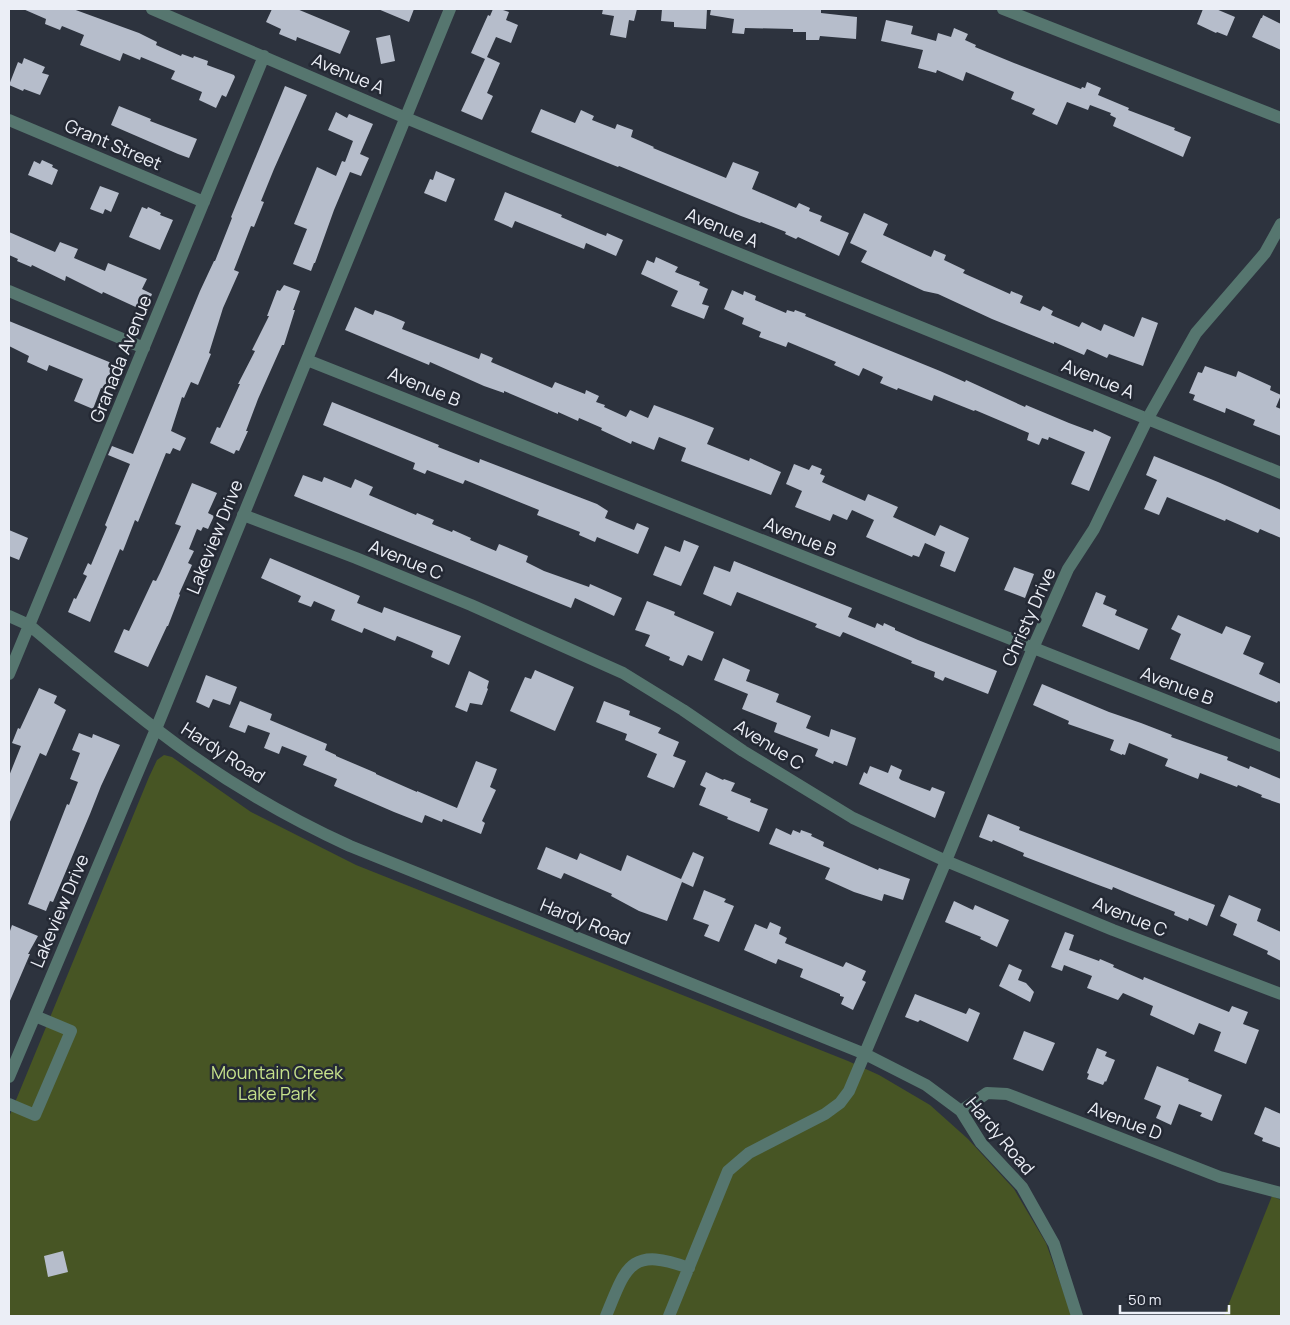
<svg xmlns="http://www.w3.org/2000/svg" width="1290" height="1325" viewBox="0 0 1290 1325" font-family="Manrope,sans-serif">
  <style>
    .green { fill: #475524 }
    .building { fill: #b6bdcb }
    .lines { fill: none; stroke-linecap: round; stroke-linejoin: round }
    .minor { stroke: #56766f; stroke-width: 12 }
    .labels { text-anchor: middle; stroke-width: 5; stroke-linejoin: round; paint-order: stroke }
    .street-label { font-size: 18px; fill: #ebeef6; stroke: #242934 }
    .park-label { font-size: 18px; fill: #c6e18b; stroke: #242934 }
  </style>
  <rect width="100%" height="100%" fill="#2d333e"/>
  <path class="green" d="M164 755 172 757 251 812 356 865 848 1061 879 1075 930 1105 968 1139 1014 1189 1046 1243 1072 1316H9V1117L149 777 157 760Z
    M1272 1196 1281 1200V1316H1224Z"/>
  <path class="building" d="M23 9H73L139 33 157 42 156 45 181 56 182 54 193 58 194 56 208 61 207 65 234 75 235 77 226 97 222 95 216 108 199 100 202 92 171 79 175 71 141 57 140 60 123 53 120 61 80 45 84 35 62 26 60 30 45 24 46 19Z
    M272 9H297L350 31 340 54 297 37 296 41 279 34 281 29 266 22Z
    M378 9H414L409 22Z
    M493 9H500L509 12 506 20 518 25 511 43 496 37 487 57 500 63 487 93 493 96 482 120 461 111 485 59 471 53 488 15 490 16Z
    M603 9H637L634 21 629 20 626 38 610 35 614 16 602 14Z
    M662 9H707L706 29 674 27V22L661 21Z
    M711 9H821V13L857 17 856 39 820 36 819 40H806V32H793V29L745 28 744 34 732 33 734 19 710 15Z
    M1203 9H1216L1235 17 1227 36 1217 32 1216 33 1197 24Z
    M1263 15 1281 24V50L1252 37 1261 18H1262Z
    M886 20 913 26 911 34 936 41 938 33 951 37 954 28 968 34 965 40 976 45 975 47 1014 63 1081 89 1082 87 1085 88 1087 82 1101 88 1098 95 1129 108 1128 110 1175 128 1174 130 1191 137 1183 157 1113 126 1116 118 1110 115 1111 113 1090 105 1088 110 1067 102 1057 125 1032 114 1035 109 1011 99 1014 92 966 72 963 81 937 70 936 73 918 68 923 50 881 41Z
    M390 35 395 61 381 64 376 38Z
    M24 58 45 67 42 73 49 75 40 95 24 89 23 91 9 85 18 62 22 64Z
    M285 86 307 95 274 169 261 201 264 202 254 227 251 226 234 270 239 272 223 308 209 353 211 354 198 385 191 382 184 398 182 397 171 431 186 438 180 451 173 448 170 454 166 453 138 522 135 520 123 551 120 549 90 622 68 612 74 598 76 599 87 576 83 574 88 563 91 565 107 527 105 525 130 464 108 455 112 446 133 454 200 291 214 261H215L232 218 231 217Z
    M119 106 151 119 150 121 197 139 189 158 178 154 111 125Z
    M541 109 575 123 581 110 594 116 592 120 615 129 617 124 633 130 631 137 654 147 653 148 726 178 733 162 759 172 752 189 796 208 799 203 810 208 809 211 822 216 820 221 849 233 839 256 798 237 796 239 785 234 786 232 761 222 760 223 741 216 619 166 618 167 531 132Z
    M336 112 347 118 349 114 373 124 360 154 369 158 361 176 350 172 334 210 315 263H314L311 271 293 264 307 229 294 224 317 167 336 176 342 161 345 162 353 141 328 130Z
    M42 160 53 165 52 167 58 170 52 185 28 175 34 161 40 164Z
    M436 171 455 179 446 202 424 193 430 179 433 180Z
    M100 186 119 193 111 212 105 209 103 214 90 209Z
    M505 192 562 215 561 217 596 232 606 236 607 233 623 240 616 256 586 243 584 249 515 221 512 228 494 220Z
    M142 207 147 209 148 207 161 213 160 215 173 220 160 250 129 237Z
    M864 213 888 224 883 235 931 257 934 250 946 255 944 260 965 270 963 273 1010 294 1011 291 1023 296 1020 303 1040 311 1043 306 1053 311 1051 315 1079 327 1082 322 1101 331 1104 324 1134 337 1142 317 1158 323 1143 366 1109 354 1107 358 1087 349 1084 355 1054 342V344L992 319 938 294 924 291 861 262 867 251 850 243Z
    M9 232 55 252 60 242 78 249 74 258 105 271 108 263 147 279 142 289 152 294 147 307 142 305 140 309 103 292 102 294 66 276 65 281 32 265 31 267 17 261 18 259 9 255Z
    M656 257 678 267 675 272 700 282 699 285 708 289 702 304 709 306 704 319 671 306 678 291 641 274 647 260 654 263Z
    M284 285 300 291 293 310H295L284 345H282L258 399 246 431H248L239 451 236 450 234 454 210 443 217 427 220 428 240 384H238L255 351 252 350 269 316H267L277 290 280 291Z
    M732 290 743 295 744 291 756 296 755 300 786 313 787 310 794 312 795 310 806 314 805 316 940 371 965 382 966 380 1025 407 1026 405 1069 423 1093 432 1094 429 1111 437 1089 491 1071 484 1085 452 1049 437 1048 440 1042 438 1039 445 1027 440 1029 433 975 410 974 411 934 395 932 401 898 388 897 390 880 383 883 377 863 368 859 376 834 365 836 362 788 342 786 347 759 337 761 332 742 324 744 318 724 309Z
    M355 307 373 315 375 310 391 316 405 322 402 329 479 359 481 353 493 358 491 362 552 388 555 382 585 394 586 390 599 396 596 402 605 405 604 407 626 417 630 410 648 418 654 405 691 419 714 428 707 444 749 461 750 458 781 472 771 495 681 461 686 448 659 437 654 450 632 441 631 444 601 430 602 428 579 418 578 421 558 412V414L504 391V393L484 386 430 362 429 365 345 330Z
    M9 321 114 364 104 389 101 388 93 409 74 401 83 379 49 365 47 371 27 362 29 356 9 346Z
    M1205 366 1236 377 1238 371 1271 386 1270 390 1281 395 1276 407 1281 409V436L1253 425 1255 420 1226 408 1225 413 1193 400 1195 395 1189 393 1198 372 1202 373Z
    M332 402 439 445 438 447 479 463 480 459 597 504 608 511 605 518 634 530 637 523 649 528 638 554 597 537 595 542 579 535 580 532 537 515 539 510 465 480 463 484 427 470 425 474 413 469 415 463 323 425Z
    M1154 456 1218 482 1281 510V538L1260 529 1258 533 1226 519 1225 521 1167 497 1159 515 1144 509 1157 480 1146 475Z
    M794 464 809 470 812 465 822 469 820 474 825 476 822 482 865 501 868 494 898 507 893 517 935 536 940 525 969 538 955 572 940 566 945 552 925 543 919 557 913 555 912 557 866 537 874 520 852 510 847 520 833 514 830 521 795 507 802 491 786 484Z
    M303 475 322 482 324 477 351 488 355 479 373 487 369 495 416 515 417 513 434 520 432 524 452 532 453 530 471 538 470 540 496 551 499 544 528 556 526 562 544 571 589 587 590 584 622 598 614 616 575 598 571 608 294 496Z
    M192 483 217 493 208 513 214 516 208 529 203 527 201 531 197 529 189 549 194 551 188 563 192 565 179 594 180 595 168 626H167L148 667 114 652 124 629 129 631 153 580 156 581 160 573 181 526 175 524Z
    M9 530 28 538 19 560 9 556Z
    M684 540 699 546 681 586 653 575 665 546 680 552Z
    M270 558 360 596 357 603 382 613 384 607 461 636 449 665 431 657 433 651 412 642 397 636 395 641 364 628 362 633 331 620 335 610 314 601 311 607 298 602 301 596 261 578Z
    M734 561 852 608 848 617 875 628 877 623 883 626 884 623 895 628V630L918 640 997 671 988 694 945 677 943 681 934 677 935 672 911 663 912 661 843 632 840 637 815 627 817 624 737 592 731 606 703 594 714 566 730 572Z
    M1014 567 1034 574 1025 598 1004 590Z
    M1096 592 1106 596 1103 604 1117 610 1115 615 1148 629 1139 650 1082 626Z
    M647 601 675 612 674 615 714 632 702 661 688 655 683 666 669 660 670 657 645 646 650 635 635 630Z
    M1178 615 1222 634 1226 626 1251 636 1243 654 1264 663 1259 674 1281 684V702L1278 701 1277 703 1170 659 1181 634 1171 629Z
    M723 658 750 670 746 681 779 694 776 702 811 716 806 728 829 737 831 729 856 738 847 766 834 761 833 764 815 756 818 749 774 732 777 723 742 709 748 694 714 680Z
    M535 670 574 687 555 731 510 711 525 677 531 679Z
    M469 671 489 681 487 688 488 689 482 705 470 703 467 712 455 707Z
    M206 675 237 687 230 705 213 699 209 708 196 702Z
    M1042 684 1109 712 1141 723 1172 735 1171 737 1228 757 1227 760 1249 769 1250 766 1281 779V804L1261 797 1262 795 1238 785 1237 787 1200 773 1198 779 1165 766 1168 759 1129 743 1125 755 1122 754V755L1110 750 1114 740 1068 724 1069 721 1033 705Z
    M39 688 57 696 54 703 66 710 46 756 40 753 9 824V776L21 746 12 743 18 728 20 729Z
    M240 701 272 714 270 720 327 744 325 750 336 755V756L376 773V774L417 792V791L457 808 476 761 497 769 490 787 496 790 482 821 485 823 481 834 443 819 442 822 425 815 422 823 394 812 334 786 337 779 303 765 307 756 282 746 279 754 264 748 270 733 248 725 245 733 229 727Z
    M604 701 630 711 629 715 661 728 658 733 679 742 673 756 686 761 674 788 647 777 657 754 625 740 627 734 596 722Z
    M79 733 92 738 93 734 120 745 101 786 90 814 53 902 50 901 46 911 28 904 67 804 69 805 78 782 70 779 80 753 72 750Z
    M891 765 902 770 899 778 901 780 930 791 932 787 945 792 935 818 859 784 864 772 867 774 870 766 888 773Z
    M706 772 723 780 724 779 735 783 731 791 751 799 750 802 768 809 759 832 727 819 728 817 699 805 706 788 700 785Z
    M988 814 1020 827 1019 830 1215 905 1207 926 1189 918 1188 921 1174 915 1175 912 1132 895 1113 887 1112 890 1093 883 1023 856 1024 853 993 840 992 842 979 837Z
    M776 828 791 835 793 830 800 833 801 830 812 834 811 836 824 842 823 846 878 870 879 868 910 879 903 900 884 894 882 901 854 892 825 879 830 868 769 844Z
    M546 847 577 860 580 853 621 871 627 855 681 879 693 852 704 857 693 887 682 882 667 921 639 911 611 896 612 894 564 873 561 879 537 869Z
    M704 890 726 899 724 902 734 906 719 942 704 936 709 925 693 919Z
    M1229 895 1261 909 1257 921 1281 932V961L1267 954 1268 951 1233 935 1237 924 1220 916Z
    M954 901 973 910 975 905 1009 920 997 947 980 939 981 937 945 922Z
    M770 922 781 927 779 934 787 938 785 943 843 967 846 962 866 971 862 980 866 982 853 1010 841 1004 844 997 840 996V994L800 977 803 969 778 959 776 964 744 950 755 924 767 929Z
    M12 925 38 936 28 954H30L9 1003V934Z
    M1065 932 1074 935 1069 950 1099 961 1100 959 1114 965 1113 967 1143 980 1144 977 1229 1012 1232 1006 1248 1012 1243 1024 1259 1030 1246 1064 1214 1051 1221 1032 1199 1023 1194 1035 1150 1015 1153 1006 1123 993 1118 1000 1087 988 1092 976 1064 965 1062 971 1051 967Z
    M1009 964 1022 970 1018 980 1026 983 1034 992 1030 1002 999 986Z
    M915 994 966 1014 969 1008 980 1013 968 1042 920 1020 918 1022 905 1017Z
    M1024 1031 1055 1043 1043 1071 1013 1059Z
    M1097 1048 1107 1052 1105 1056 1115 1060 1106 1082 1105 1081 1103 1085 1087 1079 1089 1074 1087 1073Z
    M1157 1066 1189 1079 1188 1081 1222 1095 1212 1121 1200 1116 1202 1113 1179 1104 1171 1125 1156 1118 1161 1106 1144 1099Z
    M1265 1107 1281 1114V1148L1262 1141 1263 1138 1254 1134Z
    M63 1251 68 1272 48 1277 44 1256Z"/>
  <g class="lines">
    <path class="minor" d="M152 9 406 118 510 161 1281 473
      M1003 9 1281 118
      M9 120 204 202
      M9 291 144 348
      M307 360 1281 746
      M243 515 356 558 471 605 623 673 683 710 743 751 853 818 946 861 1113 930 1281 994
      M9 616 29 625C71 660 113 696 156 729 215 775 282 815 350 846L865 1054 926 1085 961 1111 981 1143 1022 1187 1054 1244 1077 1316
      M9 674 264 56
      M9 1077 156 729 450 9
      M9 1104 35 1115 71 1031 35 1016
      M961 1111 987 1093 1007 1094 1220 1177 1281 1193
      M606 1316C626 1267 630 1246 689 1268
      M669 1316 728 1171 749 1153 825 1114 840 1103 849 1091 946 861 1033 648 1068 569 1094 529 1148 418 1196 333 1265 253 1281 224"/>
  </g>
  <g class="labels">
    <g class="street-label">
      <text transform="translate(348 74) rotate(23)" y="6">Avenue A</text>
      <text transform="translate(113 145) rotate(23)" y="6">Grant Street</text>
      <text transform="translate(722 228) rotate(22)" y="6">Avenue A</text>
      <text transform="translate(121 359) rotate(-68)" y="6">Granada Avenue</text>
      <text transform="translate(1098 379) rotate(22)" y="6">Avenue A</text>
      <text transform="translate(424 387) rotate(22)" y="6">Avenue B</text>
      <text transform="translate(215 537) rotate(-68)" y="6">Lakeview Drive</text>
      <text transform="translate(800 537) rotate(22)" y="6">Avenue B</text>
      <text transform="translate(406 560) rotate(22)" y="6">Avenue C</text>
      <text transform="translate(1029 617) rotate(-66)" y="6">Christy Drive</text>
      <text transform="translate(1177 686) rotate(21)" y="6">Avenue B</text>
      <text transform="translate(769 745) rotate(32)" y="6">Avenue C</text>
      <text transform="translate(223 753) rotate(33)" y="6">Hardy Road</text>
      <text transform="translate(60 911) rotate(-67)" y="6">Lakeview Drive</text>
      <text transform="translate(1130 917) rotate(22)" y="6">Avenue C</text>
      <text transform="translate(585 922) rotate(22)" y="6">Hardy Road</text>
      <text transform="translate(1125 1121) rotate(21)" y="6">Avenue D</text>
      <text transform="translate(1000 1136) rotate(50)" y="6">Hardy Road</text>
    </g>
    <g class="park-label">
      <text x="277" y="1079">Mountain Creek<tspan x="277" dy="21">Lake Park</tspan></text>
    </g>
  </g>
  <rect width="1290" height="1325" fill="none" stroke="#ebeef6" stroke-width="20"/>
  <path d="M1120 1305v8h109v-8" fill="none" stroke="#ebeef6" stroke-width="2.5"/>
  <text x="1128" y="1305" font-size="15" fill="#ebeef6" stroke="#242934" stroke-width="4" paint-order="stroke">50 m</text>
</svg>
